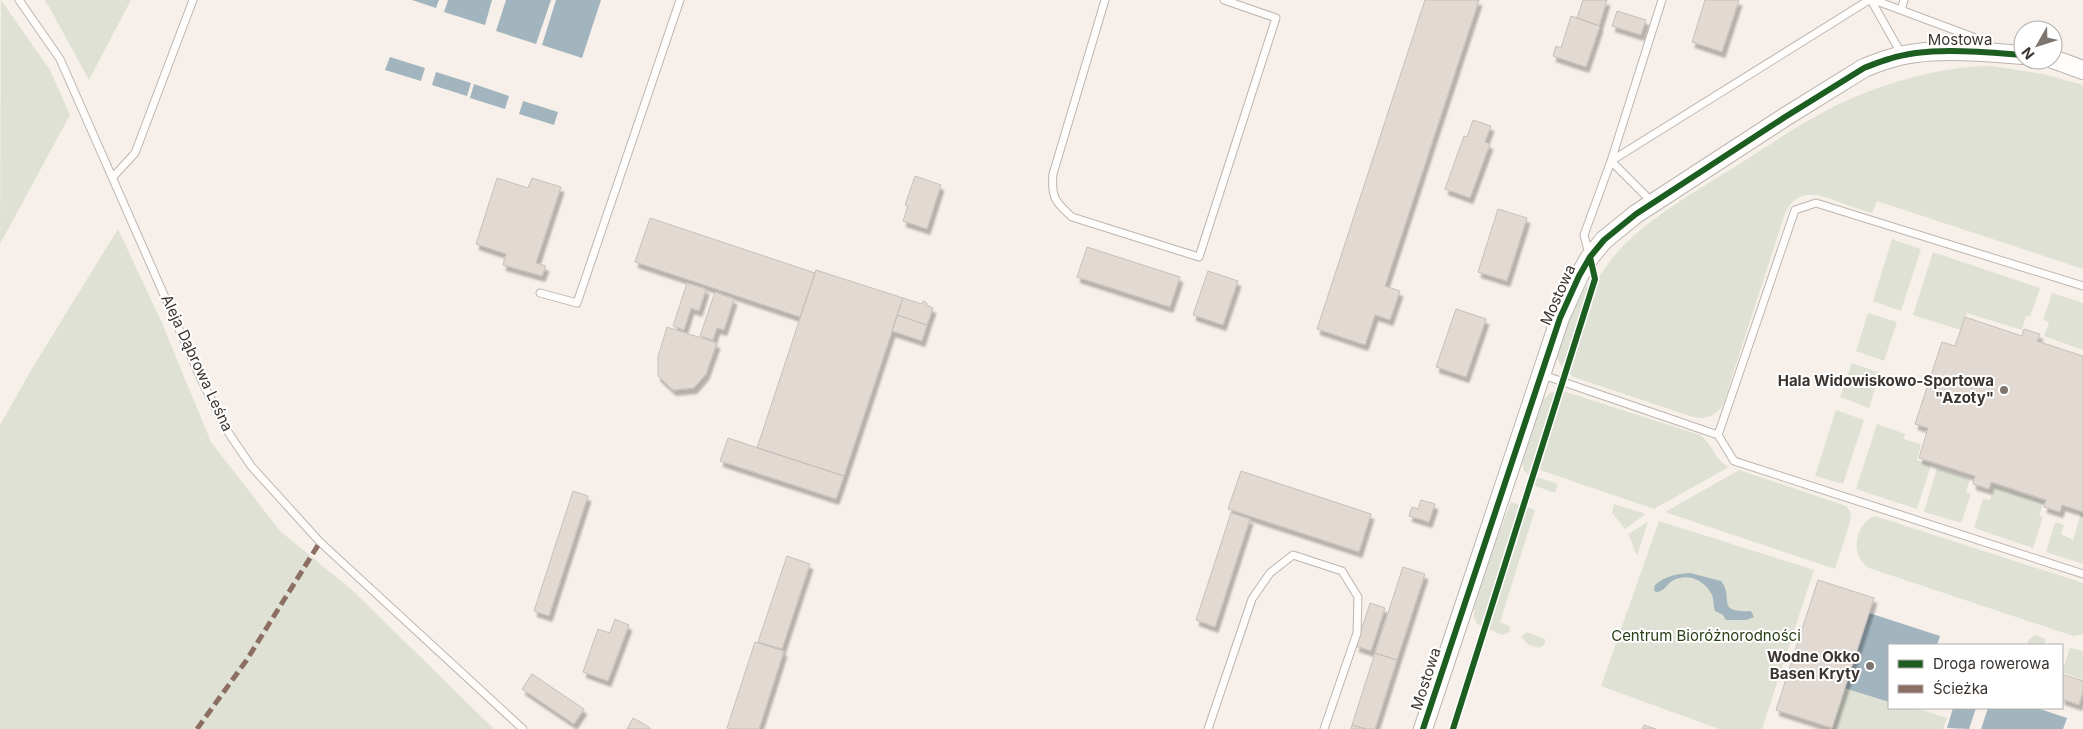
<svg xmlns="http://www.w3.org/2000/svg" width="2083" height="729" viewBox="0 0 2083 729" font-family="Inter,sans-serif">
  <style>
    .green { fill: #dfe1d5 }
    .water { fill: #a2b4be }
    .building { fill: #e1d9d2; stroke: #c6bfba; filter: url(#shadow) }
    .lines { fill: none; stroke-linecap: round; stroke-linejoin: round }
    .service-casing { stroke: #bcb5b0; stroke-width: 9 }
    .tertiary-casing { stroke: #bcb5b0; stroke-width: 20 }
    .path { stroke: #dedcda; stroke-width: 3; stroke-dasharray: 2.5 4; stroke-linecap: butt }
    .service { stroke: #fefdfc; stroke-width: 7 }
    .tertiary { stroke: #fefdfc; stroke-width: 18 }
    .quiet { stroke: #8d6e63; stroke-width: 5; stroke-dasharray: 10 5; stroke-linecap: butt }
    .cycleway-casing { stroke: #fff; stroke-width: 9 }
    .cycleway { stroke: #1b5e20; stroke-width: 6 }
    .poi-dot { fill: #7d7670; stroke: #fff; stroke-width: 2 }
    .labels { text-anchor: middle; stroke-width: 4; stroke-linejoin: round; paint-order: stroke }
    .street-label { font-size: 15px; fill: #3b342f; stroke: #fff }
    .poi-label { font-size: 15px; font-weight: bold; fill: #3b342f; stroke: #fff; text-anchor: end }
    .park-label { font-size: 15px; fill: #283e15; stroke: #fff }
  </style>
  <defs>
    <filter id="shadow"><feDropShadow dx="3" dy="5.5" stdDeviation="1" flood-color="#0004"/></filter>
  </defs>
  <rect width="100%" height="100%" fill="#f7f0ea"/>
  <path class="green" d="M1 0 50 70 70 115 0 244Z
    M44 0H131L89 80 49 7Z
    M1992 66 2043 74 2083 85V269L1877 201 1872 213C1861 210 1850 206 1839 202 1816 194 1799 187 1785 213L1723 405C1715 416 1706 420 1693 417L1576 378 1568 374 1594 286C1602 272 1610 260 1620 249 1654 214 1700 189 1741 163 1781 137 1822 109 1867 92 1907 77 1949 66 1992 66Z
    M118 229 162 323 211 442 280 531 353 591 494 729H0V425L33 367Z
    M1892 239 1921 249 1901 311 1873 301Z
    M1933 252 2040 288 2030 317 2026 316 2022 330 1967 313 1961 330 1913 315Z
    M1592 278 1563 368C1560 364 1556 359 1557 353 1558 335 1581 293 1592 278Z
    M2052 293 2083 303V350L2044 336 2049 322 2043 320Z
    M1868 313 1897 322 1884 361 1856 351Z
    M1852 363 1880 373 1869 408 1840 397Z
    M1560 390 1700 435C1713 444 1714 460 1729 467L1654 509 1534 468 1531 477 1524 471 1522 460 1541 402 1550 393Z
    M1836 410 1864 420 1843 484 1815 476Z
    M1877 424 1905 434 1904 439 1921 444 1917 460 1931 465 1917 509 1856 489Z
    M1937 468 1970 479 1966 492 1971 494 1961 523 1924 512Z
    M1739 470 1846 506 1850 511 1851 519 1835 569 1665 512Z
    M1536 477 1558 484 1555 493 1533 485Z
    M1994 486 2044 502 2039 516 2043 517 2033 548 1974 528 1983 499 1990 500Z
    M1511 502 1535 510 1500 622 1509 626 1510 632 1502 635 1477 624 1474 617V608L1483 575Z
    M1614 504 1646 514 1625 529 1612 513Z
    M2081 513 2083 514V564L2046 552 2055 522 2064 525 2061 534 2073 540Z
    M1875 516 2083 583V634L2073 636 1869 568C1849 555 1855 523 1875 516Z
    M1659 521 1814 570 1762 729H1719L1601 686Z
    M1648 522 1637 556 1628 534Z
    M1527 632 1545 639V644L1539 648 1527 644 1521 636Z
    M2036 635 2046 639 2044 645H2027L2029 639Z
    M2070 648 2083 651V680L2062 672Z
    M1844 688 1889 702V708H1907L1915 710 1916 708 1947 718 1943 729H1832Z"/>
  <path class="water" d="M412 0H439L436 8Z
    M448 0H492L485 25 444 12Z
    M506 0H551L536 44 496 31Z
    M556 0H601L582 58 542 45Z
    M390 57 425 68 421 81 385 70Z
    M436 72 471 83 467 96 432 85Z
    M474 84 509 96 505 109 470 98Z
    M523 101 558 112 554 125 519 114Z
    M1690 573 1721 581C1735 598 1714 613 1751 611L1754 617 1746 620H1726L1723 615 1715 611C1713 605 1714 600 1712 595 1705 580 1687 572 1672 581 1666 585 1664 592 1656 592L1654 590 1655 585C1665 576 1677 574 1690 573Z
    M1869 613 1940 636 1937 645H1889V702L1844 688Z
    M1953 708H1976L1969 729 1947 728Z
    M1988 708H2037L2067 718 2063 729H1981Z"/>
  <path class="building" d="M1425 0H1479L1385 286 1400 291 1390 320 1375 315 1365 345 1317 329Z
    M1583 0H1607L1599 26 1577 18Z
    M1705 0H1739L1722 52 1692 42Z
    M1617 11 1646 20 1641 35 1612 26Z
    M1571 16 1600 26 1586 67 1553 56 1556 46 1561 48Z
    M1473 120 1491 126 1485 142 1490 144 1470 198 1445 189 1464 136 1467 137Z
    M915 176 941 185 927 229 903 221 908 206 905 205Z
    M497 178 528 188 532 178 561 187 536 263 546 266 542 276 503 265 506 254 476 244Z
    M1498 209 1527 218 1507 281 1478 272Z
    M650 218 815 273 800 317 635 262Z
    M1087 247 1180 277 1170 307 1077 277Z
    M816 270 903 298 844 476 757 448Z
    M1208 271 1238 281 1223 325 1193 315Z
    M687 283 706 289 699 311 691 308 684 330 673 326Z
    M715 292 734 299 724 330 717 328 713 340 700 336Z
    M903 298 922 304 923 301 927 303 926 305 933 308 927 325 897 315Z
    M1456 309 1486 319 1466 377 1436 367Z
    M897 315 927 325 922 341 892 331Z
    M1965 317 2022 336 2024 329 2040 334 2037 341 2083 356V512L2062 505 2060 512 2044 507 2046 500 1991 482 1989 489 1973 484 1975 476 1919 458 1928 428 1915 424 1942 342 1955 346Z
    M667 327 717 343 706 374 694 388 673 390 658 376V357Z
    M728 438 844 476 836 499 720 461Z
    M1241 471 1371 514 1359 552 1228 509Z
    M573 491 588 496 549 616 534 611Z
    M1421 500 1435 504 1429 522 1409 516 1412 507 1418 509Z
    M1231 513 1250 519 1215 627 1196 620Z
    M787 556 810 564 782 649 758 642Z
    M1403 567 1425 574 1397 660 1375 653Z
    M1818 580 1874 598 1832 728 1776 710Z
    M1370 603 1385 608 1371 651 1356 646Z
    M615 619 629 625 608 681 583 672 598 629 610 633Z
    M755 642 784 651 759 729H731L727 728Z
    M1375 653 1397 660 1375 729H1366L1352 725Z
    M532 674 584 709 574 724 522 689Z
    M2062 674 2083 681V692L2079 705 2062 699Z
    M633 718 646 725 651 729H627Z
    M1352 725 1366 729H1351Z
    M1644 725 1656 729H1642Z"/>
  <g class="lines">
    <defs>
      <path id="service" d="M19 0 60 59 201 379 226 429 251 466 320 542 523 729
        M1105 0 1053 174C1051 197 1055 202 1072 217L1199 257 1276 18 1224 0
        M1871 0 1902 55
        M1874 0 1973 37 1983 50
        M1901 10 1904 0
        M113 177 135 153 193 0
        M1652 202 1611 161 1662 0
        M1589 254 1584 235 1611 161 1869 0
        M540 293 577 303 680 0
        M1540 374 1718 435 1734 461 2083 574
        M1718 435 1795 210 1816 203 2083 286
        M1208 729 1252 599 1270 573 1293 555 1342 571 1358 597 1357 633 1324 729"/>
      <path id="tertiary" d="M2053 59 2083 70
        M1423 729 1560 318 1579 276 1590 257 1604 240 1636 214 1785 117 1864 68C1872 65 1881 61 1889 59 1927 46 1984 52 2023 55"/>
    </defs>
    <use href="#service" class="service-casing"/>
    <use href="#tertiary" class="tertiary-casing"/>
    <path class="path" d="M1626 614C1646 620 1653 640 1659 659 1663 670 1663 682 1673 690 1684 693 1692 686 1703 685 1718 683 1723 699 1742 683 1755 672 1756 648 1760 633 1763 623 1771 615 1769 604 1769 596 1764 589 1758 584 1751 577 1735 567 1724 568 1716 568 1709 572 1702 569L1697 563V555L1712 538
      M1647 628C1693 663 1712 655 1760 631
      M1699 652 1700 672 1705 684"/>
    <use href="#service" class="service"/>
    <use href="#tertiary" class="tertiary"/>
    <path class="quiet" d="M197 729 246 661 320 542"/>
    <defs>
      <path id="cycleway" d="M1423 729 1560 318 1579 276 1590 257 1604 240 1636 214 1785 117 1864 68C1872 65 1881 61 1889 59 1927 46 1984 52 2023 55
        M1453 729 1595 279 1590 257"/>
    </defs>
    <use href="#cycleway" class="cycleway-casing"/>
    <use href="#cycleway" class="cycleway"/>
  </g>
  <g class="poi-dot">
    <circle cx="2004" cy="390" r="5"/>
    <circle cx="1870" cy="666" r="5"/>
  </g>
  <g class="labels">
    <g class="street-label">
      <text x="1960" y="45">Mostowa</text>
      <text transform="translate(1558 295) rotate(-66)" y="5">Mostowa</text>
      <text transform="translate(197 363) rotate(65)" y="5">Aleja Dąbrowa Leśna</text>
      <text transform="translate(1426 679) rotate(-72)" y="5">Mostowa</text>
    </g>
    <g class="poi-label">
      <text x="1994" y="386">Hala Widowiskowo-Sportowa<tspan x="1994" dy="17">"Azoty"</tspan></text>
      <text x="1860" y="662">Wodne Okko<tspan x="1860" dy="17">Basen Kryty</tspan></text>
    </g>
    <g class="park-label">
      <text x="1706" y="641">Centrum Bioróżnorodności</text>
    </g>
  </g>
  <rect x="1888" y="644" width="175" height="65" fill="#ffffff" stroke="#b1aeac"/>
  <rect x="1898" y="660" width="25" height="8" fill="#1b5e20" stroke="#b1aeac"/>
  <text x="1933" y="669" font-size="15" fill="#3b342f">Droga rowerowa</text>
  <rect x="1898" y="685" width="25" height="8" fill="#8d6e63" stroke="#b1aeac"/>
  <text x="1933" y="694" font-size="15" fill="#3b342f">Ścieżka</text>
  <g transform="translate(2038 45) rotate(231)"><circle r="24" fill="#ffffff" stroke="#b1aeac"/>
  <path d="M0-4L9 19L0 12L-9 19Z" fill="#7d7670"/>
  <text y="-8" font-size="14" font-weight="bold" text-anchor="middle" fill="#3b342f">N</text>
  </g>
</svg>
